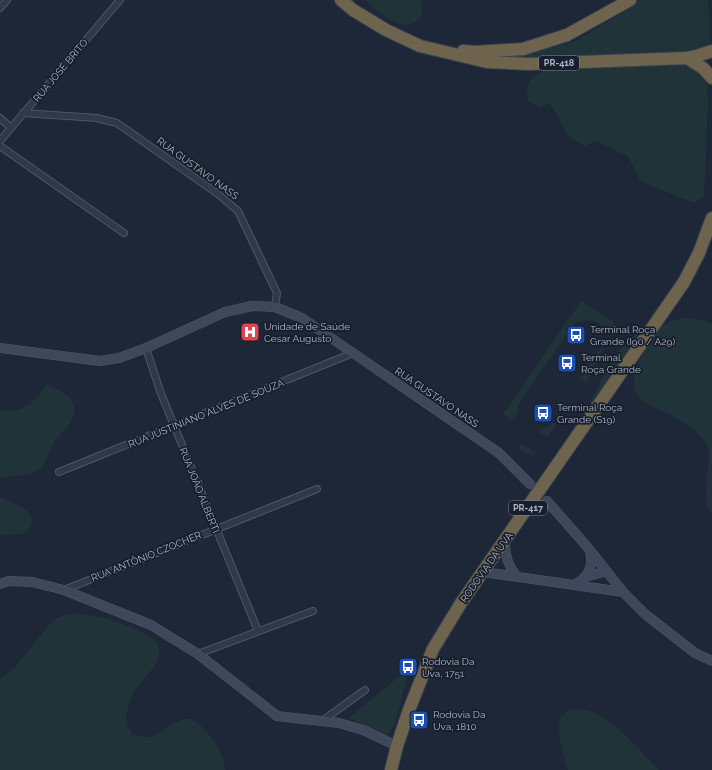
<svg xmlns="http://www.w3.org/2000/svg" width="712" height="770" viewBox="0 0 712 770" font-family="Raleway,sans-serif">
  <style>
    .green { fill: #203338 }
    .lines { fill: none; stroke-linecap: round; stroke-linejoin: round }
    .street-casing { stroke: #4f5666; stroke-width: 8 }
    .secondary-casing { stroke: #4f5666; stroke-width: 10 }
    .highway-casing { stroke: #3c4352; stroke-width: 14 }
    .street { stroke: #313948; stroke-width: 6 }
    .secondary { stroke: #3f475b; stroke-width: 9 }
    .highway { stroke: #6e644e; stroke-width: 12 }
    .labels { text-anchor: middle; stroke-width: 3.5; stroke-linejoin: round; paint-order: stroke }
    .shield { fill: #171e2c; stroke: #7f8697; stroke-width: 1 }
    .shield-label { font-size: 9px; font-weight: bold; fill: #abb3c5 }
    .street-label { font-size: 10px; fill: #abb3c5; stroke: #171e2c }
    .poi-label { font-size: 10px; fill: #abb3c5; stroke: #171e2c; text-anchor: start }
  </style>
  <rect width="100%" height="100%" fill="#1e2737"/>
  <path class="green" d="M365 0H421C423 10 424 16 416 22 400 33 375 9 365 0Z
    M639 0H708L711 49 691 53 538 60 519 56 576 41 631 7Z
    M686 64 699 70 707 85 708 102 704 197 694 203 640 181 628 156 596 141 585 146 568 136 550 103 541 108 528 101C526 81 528 79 545 70Z
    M581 301 617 325 613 331C598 324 590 315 574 324L518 405 517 413 512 420 503 414Z
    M685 318 698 319 712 323V513C699 502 712 465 708 446 700 433 687 424 674 417 662 409 637 404 634 387 632 374 641 358 646 347 653 329 667 320 685 318Z
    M648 321 587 410 612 358Z
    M603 345 604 346 586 383 579 378Z
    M47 385C66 392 84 403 69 425 64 432 57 437 53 444 49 452 47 463 40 469 32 476 15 475 4 477L0 478V410C25 414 32 403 47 385Z
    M553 422 556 425 547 437 540 432V429L548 427Z
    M523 444 536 453 533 455C527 455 518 452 520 445Z
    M0 497C9 501 30 508 32 519 32 522 30 526 30 529L23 534 0 535Z
    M68 614C75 614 83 614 90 615 105 617 148 630 157 643 158 645 160 652 159 655 159 665 143 679 137 687 133 694 130 700 128 707 125 720 125 724 133 735 138 735 144 737 149 737 153 736 159 733 163 730 187 714 191 714 211 737 218 746 225 757 225 770H0V679L15 667 47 627 56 618Z
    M409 668 395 724 387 736 349 718Z
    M571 709C576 710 582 709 587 710 612 716 641 752 659 770H568C564 757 555 730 561 717 563 714 568 712 571 709Z"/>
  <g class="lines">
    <defs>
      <path id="street" d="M0 8 7 0
        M23 113 97 118 117 123 218 194 238 211 277 293 275 307
        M0 118 11 128
        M0 141 120 0
        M0 146 124 233
        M146 348 160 391 258 631
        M59 472 353 353
        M64 590 317 489
        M198 654 313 611
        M322 721 365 690"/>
      <path id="secondary" d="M0 348 100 361 119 358 146 348 225 312 252 306 275 307 302 318 353 353 499 453 530 484
        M547 501 590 550 623 592 645 614 695 653 712 661
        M505 540C504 555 508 566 517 577
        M483 572 623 592
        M585 577 607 571
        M0 584 9 581 32 582 64 590 151 625 175 640 198 654 277 716 339 723 363 730 397 746
        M573 585C587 579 594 567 590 551"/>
      <path id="highway" d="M341 0 353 10 386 30 420 46 487 62 529 64 687 58 697 56 712 51
        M463 51 476 52 523 49 567 35 630 0
        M687 58 703 68 712 78
        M391 770 397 746 409 710 433 649 461 603 684 282 699 253 712 218"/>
    </defs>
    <use href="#street" class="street-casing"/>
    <use href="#secondary" class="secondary-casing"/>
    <use href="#highway" class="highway-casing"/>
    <use href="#street" class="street"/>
    <use href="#secondary" class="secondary"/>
    <use href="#highway" class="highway"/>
  </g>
  <defs>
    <symbol id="hospital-square" viewBox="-11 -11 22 22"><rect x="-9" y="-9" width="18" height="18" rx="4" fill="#e0444e" stroke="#171e2c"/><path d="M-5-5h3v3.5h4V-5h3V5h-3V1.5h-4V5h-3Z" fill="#fff"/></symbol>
    <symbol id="bus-square" viewBox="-11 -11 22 22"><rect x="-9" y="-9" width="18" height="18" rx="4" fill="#1a4fb4" stroke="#171e2c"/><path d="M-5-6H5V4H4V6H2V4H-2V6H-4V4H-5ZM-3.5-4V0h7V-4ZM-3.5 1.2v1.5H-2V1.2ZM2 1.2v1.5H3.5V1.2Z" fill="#fff"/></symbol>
  </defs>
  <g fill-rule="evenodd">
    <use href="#hospital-square" x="239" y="321" width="22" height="22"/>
    <use href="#bus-square" x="565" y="324" width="22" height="22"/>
    <use href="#bus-square" x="556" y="352" width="22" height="22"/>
    <use href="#bus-square" x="532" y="402" width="22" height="22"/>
    <use href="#bus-square" x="397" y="656" width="22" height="22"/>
    <use href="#bus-square" x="408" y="709" width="22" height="22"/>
  </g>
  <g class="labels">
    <g class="shield">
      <rect x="539" y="56" width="40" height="14" rx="3"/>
      <rect x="509" y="501" width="38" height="14" rx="3"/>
    </g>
    <g class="shield-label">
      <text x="559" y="66">PR-418</text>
      <text x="528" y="511">PR-417</text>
    </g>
    <g class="street-label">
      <text transform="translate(60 70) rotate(-50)" y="4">RUA JOSÉ BRITO</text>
      <text transform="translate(198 168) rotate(36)" y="4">RUA GUSTAVO NASS</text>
      <text transform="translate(437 397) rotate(34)" y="4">RUA GUSTAVO NASS</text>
      <text transform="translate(206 413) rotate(-22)" y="4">RUA JUSTINIANO ALVES DE SOUZA</text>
      <text transform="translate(200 490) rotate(68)" y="4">RUA JOÃO ALBERTI</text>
      <text transform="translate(146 556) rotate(-22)" y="4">RUA ANTÔNIO CZOCHER</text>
      <text transform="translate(486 567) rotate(-55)" y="4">RODOVIA DA UVA</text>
    </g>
    <g class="poi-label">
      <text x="264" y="330">Unidade de Saúde<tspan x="264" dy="12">Cesar Augusto</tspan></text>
      <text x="590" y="333">Terminal Roça<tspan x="590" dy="12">Grande (I90 / A29)</tspan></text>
      <text x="581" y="361">Terminal<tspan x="581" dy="12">Roça Grande</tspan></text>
      <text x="557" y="411">Terminal Roça<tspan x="557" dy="12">Grande (S19)</tspan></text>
      <text x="422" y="665">Rodovia Da<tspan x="422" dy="12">Uva, 1751</tspan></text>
      <text x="433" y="718">Rodovia Da<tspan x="433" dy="12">Uva, 1810</tspan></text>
    </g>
  </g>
</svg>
